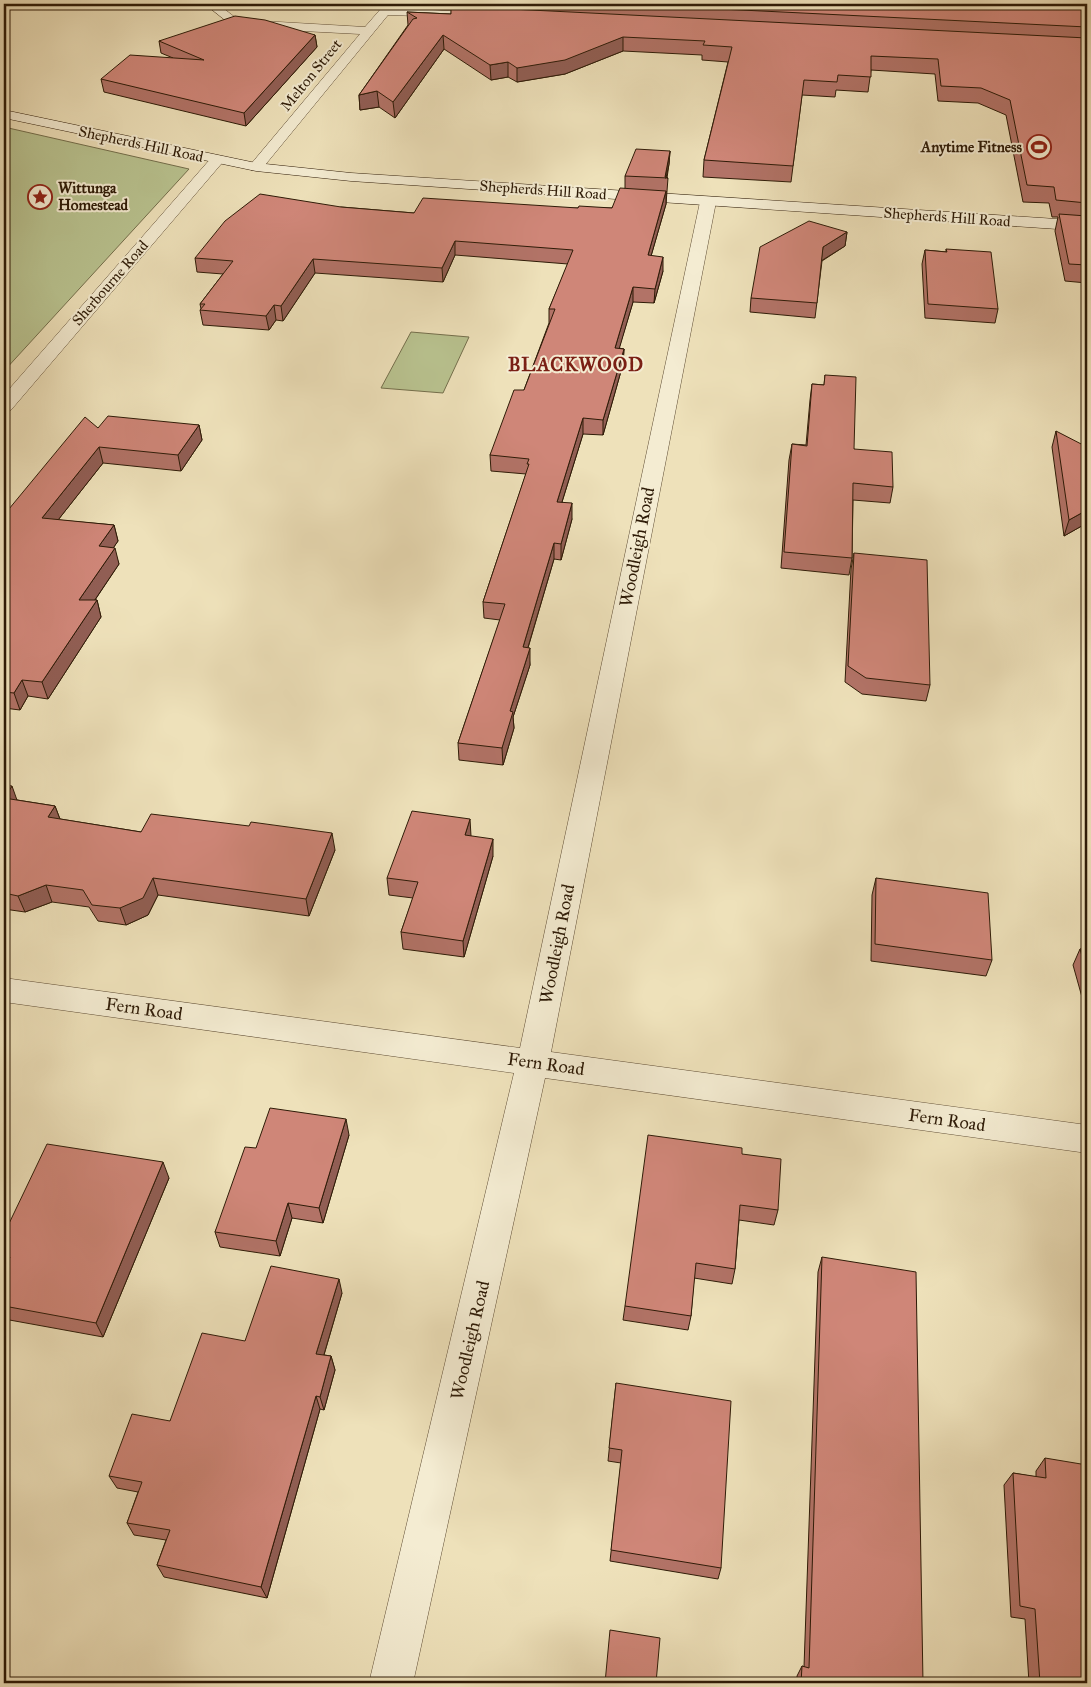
<svg xmlns="http://www.w3.org/2000/svg" width="1091" height="1687" viewBox="0 0 1091 1687" font-family="'IM FELL Great Primer',serif">
  <style>
    .green { fill: #b9c390; stroke: #746f4c }
    .lines { fill: none; stroke-linecap: round; stroke-linejoin: round }
    .street-casing { stroke: #5e4c34; stroke-width: 1 }
    .secondary-casing { stroke: #2e1b07; stroke-width: 1 }
    .street { fill: #f4ecd2; fill-rule: evenodd }
    .secondary { fill: #f4ecd2; fill-rule: evenodd }
    .wall { fill: #b27367; stroke: #2e1b07 }
    .shaded-wall { fill: #915e54; stroke: #2e1b07 }
    .building { fill: #cf8678; stroke: #2e1b07 }
    .labels { text-anchor: middle; stroke-width: 4; stroke-linejoin: round; paint-order: stroke }
    .far-street-label { font-size: 15px; fill: #2e1b07; stroke: #f4ecd2 }
    .far-poi-label { font-size: 15px; font-weight: bold; fill: #2e1b07; stroke: #f4ecd2; text-anchor: end }
    .street-label { font-size: 18px; fill: #2e1b07; stroke: #f4ecd2 }
    .far-district-label { font-size: 19px; font-weight: bold; letter-spacing: 1px; fill: #7a1f14; stroke: #f4ecd2 }
  </style>
  <rect width="100%" height="100%" fill="#eee1ba"/>
  <filter id="stains"><feTurbulence type="fractalNoise" baseFrequency=".004" numOctaves="4"/><feColorMatrix values="0 0 0 0 .2 0 0 0 0 .09 0 0 0 0 .02 0 0 0 .5 -.17"/></filter>
  <radialGradient id="worn" r=".72"><stop offset=".6" stop-color="#630" stop-opacity="0"/><stop offset="1" stop-color="#630" stop-opacity=".3"/></radialGradient>
  <path class="green" d="M4 127 189 169 4 371Z
    M411 332 469 337 443 393 381 388Z"/>
  <g class="lines">
    <defs>
      <path id="street" d="M205 4C228 3 226 17 244 20L365 27 385 4H397L394 8 451 11 457 14 451 17 388 15 261 170H251L249 167 251 164 360 34 244 28 230 24Z
        M217 156 222 157 224 160 222 163 11 410 4 412V395L212 157Z
        M708 197 713 199 716 202 551 1052 1087 1125V1153L545 1078 413 1683H369L514 1073 4 1002V978L520 1048 700 202 703 199Z"/>
      <path id="secondary" d="M4 110 256 163 351 173 1087 221V231L351 181 256 171 4 118Z"/>
    </defs>
    <use href="#street" class="street-casing"/>
    <use href="#secondary" class="secondary-casing"/>
    <use href="#street" class="street"/>
    <use href="#secondary" class="secondary"/>
  </g>
  <path class="wall" d="M452 4H1087V283L1065 281 1055 231 1058 217H1052L1049 203 1023 202 1006 115 978 103 938 101 935 74 871 70 868 92 836 90 835 97 802 95 791 182 703 177 704 160 728 62 702 60V55L623 51 565 74 517 82 508 77 491 80 444 49 395 118 379 107 360 110 359 95 408 25 407 12 451 14Z
    M315 35 317 47 246 126 104 92 101 79 173 58 161 53 159 41Z
    M670 151 669 164 667 178H668L666 204 651 256 663 271 654 303 633 302 619 348 624 349 623 364 603 435 583 434 562 502 572 519 561 560 554 559 528 648 530 665 513 717 514 728 503 765 459 760 458 743 500 620 484 618 483 602 526 474 491 471 490 455 524 390 549 323V309L568 264 455 255 443 282 315 273 283 321 276 320 269 330 203 325 200 310 201 309 200 304 223 274 197 272 195 258 341 207 414 213 578 208H612L625 188V176Z
    M847 232 845 246 822 261 815 318 750 312 751 298Z
    M946 249 998 309 995 323 925 318 922 264 925 250 946 252Z
    M825 375 854 449 893 487 890 503 853 500 852 558 849 575 781 568 789 460 792 444 806 445 810 400 812 384 824 385Z
    M199 425 202 440 181 471 103 463 58 520 114 525 118 541 113 548 119 564 95 600H97L101 617 48 699 28 696 20 710 4 708V515L98 428Z
    M1056 431 1087 523 1064 536 1052 447Z
    M854 553 930 685 926 701 862 694 845 682 851 569Z
    M4 785 17 800 55 806 60 819 141 832 335 850 309 916 158 895 148 915 126 925 98 921 89 907 52 902 25 912 4 909Z
    M471 836 493 856 464 957 403 949 401 932 413 898 389 895 387 878Z
    M876 878 992 960 986 976 871 961 872 895Z
    M1080 949H1087V1015L1073 965Z
    M349 1135 323 1223 292 1218 280 1256 220 1247 215 1232 256 1148Z
    M742 1154 778 1210 774 1225 739 1220 735 1269 732 1284 694 1278 691 1316 688 1330 623 1320 625 1306Z
    M169 1178 103 1337 4 1319V1234Z
    M822 1257 923 1683H797V1676L802 1666 804 1667 818 1272Z
    M342 1293 324 1355 331 1356 335 1370 324 1410 320 1409 267 1598 164 1577 157 1565 166 1540 134 1535 127 1523 138 1492 117 1488 109 1476 170 1421 245 1341Z
    M616 1383 721 1568 718 1579 610 1561 621 1463 608 1461Z
    M1045 1458 1087 1683H1029L1025 1619 1011 1617 1004 1485 1013 1473 1036 1477V1471Z"/>
  <path class="shaded-wall" d="M315 35 317 47 246 126 244 113Z
    M443 35 444 49 395 118 393 102Z
    M623 37V51L565 74 517 82V68Z
    M508 62V77L491 80 490 65Z
    M377 91 379 107 360 110 359 95Z
    M670 151 669 164 666 178H665Z
    M666 191V204L647 270 648 255Z
    M847 232 845 246 821 261 823 247Z
    M455 241V255L443 282 442 268Z
    M663 257V271L654 303 655 289Z
    M313 259 315 273 283 321 281 306Z
    M633 287V302L615 363V348Z
    M274 305 276 320 269 330 266 316Z
    M624 349 623 364 603 435V420Z
    M583 418V434L557 518V502Z
    M199 425 202 440 181 471 178 455Z
    M99 447 103 463 47 534 42 518Z
    M572 503V519L561 560V544Z
    M1087 510V523L1064 536 1069 520Z
    M114 525 118 541 103 563 99 546Z
    M554 543V559L523 664V647Z
    M115 548 119 564 84 616 79 600Z
    M97 600 101 617 48 699 42 682Z
    M530 648V665L513 717 514 728 503 765 502 748 510 711Z
    M22 680 28 696 20 710 14 693Z
    M12 786 18 803 4 798Z
    M55 806 61 822 48 817Z
    M470 819 471 836 466 852 465 835Z
    M332 833 335 850 309 916 306 899Z
    M493 839V856L464 957 463 941Z
    M153 878 158 895 148 915 126 925 120 908Z
    M46 885 52 902 25 912 18 896Z
    M346 1119 349 1135 323 1223 319 1208Z
    M163 1162 169 1178 103 1337 96 1323Z
    M288 1203 292 1218 280 1256 276 1241Z
    M339 1279 342 1293 320 1368 316 1354Z
    M331 1356 335 1370 324 1410 320 1397Z
    M316 1396 320 1409 267 1598 261 1587Z"/>
  <path class="building" d="M619 4H1087V27Z
    M451 6 1087 38V146H1085L1087 155V203L1056 200 1054 187 1027 185 1010 100 981 88 941 86 938 59 871 56V77L838 75 837 82 804 80 793 166 704 160 732 47 703 45 705 41 623 37 565 60 517 68 508 62 490 65 443 35 393 102 377 91 359 95 413 19 417 18 407 12 451 14Z
    M235 16 265 20 315 35 244 113 101 79 130 55 204 60 159 41Z
    M636 149 670 151 665 177 668 178 625 176Z
    M620 188 666 191 648 255 663 257 655 289 633 287 615 348 624 349 603 420 583 418 557 502 572 503 561 544 554 543 523 647 530 648 510 711 513 712 502 748 458 743 505 604 483 602 529 464H527L529 459 490 455 514 390H524L555 309H549L573 250 455 241 442 268 313 259 281 306 274 305 266 316 200 310 205 304H200L233 261 195 258 225 221 260 194 341 207 414 213 423 198 578 208 579 206 612 208Z
    M1059 214 1087 216V265L1069 264Z
    M809 221 847 232 823 247 817 303 751 298 760 247Z
    M946 249 991 252 998 309 928 304 925 250 947 252Z
    M825 375 856 377 854 449 892 452 893 487 853 483 852 558 784 552 792 444 807 446 812 384 824 385Z
    M108 416 199 425 178 455 99 447 42 518 114 525 99 546 115 548 79 600H97L42 682 22 680 14 693 4 692V515L85 417 98 428Z
    M1056 431 1087 447V510L1069 520Z
    M854 553 927 560 930 685 866 678 848 666Z
    M4 785 12 786 4 798 55 806 48 817 141 832 151 814 249 826 251 822 332 833 306 899 153 878 143 898 120 908 92 905 83 890 46 885 18 896 4 893Z
    M412 811 470 819 465 835 493 839 463 941 401 932 418 882 387 878Z
    M876 878 988 893 992 960 875 944Z
    M1080 949H1087V974Z
    M270 1108 346 1119 319 1208 288 1203 276 1241 215 1232 245 1147 256 1148Z
    M648 1135 742 1148V1154L781 1159 778 1210 740 1205 735 1269 696 1263 691 1316 625 1306Z
    M47 1144 163 1162 96 1323 4 1306V1270L10 1257 4 1256V1234Z
    M822 1257 916 1272 923 1683H801L802 1666 809 1668Z
    M271 1266 339 1279 316 1354 331 1356 320 1397 316 1396 261 1587 157 1565 170 1530 127 1523 142 1482 109 1476 132 1414 170 1421 202 1333 245 1341Z
    M616 1383 731 1401 721 1568 611 1550 622 1450 609 1448Z
    M1045 1458 1087 1465V1683H1040L1035 1609 1020 1606 1013 1473 1046 1478Z
    M610 1630 660 1638 656 1683H605Z"/>
  <defs>
    <symbol id="stadium-ring" viewBox="-11 -11 22 22"><circle r="9.5" fill="#f4ecd2" stroke="#8f2418" stroke-width="1.5"/><path d="M0-5a6.5 5 0 1 0 0 10a6.5 5 0 1 0 0-10ZM-3.5-1.8h7v3.6h-7Z" fill="#8f2418"/></symbol>
    <symbol id="sight-ring" viewBox="-11 -11 22 22"><circle r="9.5" fill="#f4ecd2" stroke="#8f2418" stroke-width="1.5"/><path d="M0-6L1.8-2.2L6-1.7L2.9 1.2L3.7 5.4L0 3.3L-3.7 5.4L-2.9 1.2L-6-1.7L-1.8-2.2Z" fill="#8f2418"/></symbol>
  </defs>
  <g fill-rule="evenodd">
    <use href="#stadium-ring" x="1025" y="133" width="28" height="28"/>
    <use href="#sight-ring" x="26" y="183" width="28" height="28"/>
  </g>
  <g class="labels">
    <g class="far-street-label">
      <text transform="translate(311 75) rotate(-51)" y="5">Melton Street</text>
      <text transform="translate(141 144) rotate(12)" y="5">Shepherds Hill Road</text>
      <text transform="translate(543 190) rotate(4)" y="5">Shepherds Hill Road</text>
      <text transform="translate(947 217) rotate(4)" y="5">Shepherds Hill Road</text>
      <text transform="translate(110 283) rotate(-49)" y="5">Sherbourne Road</text>
    </g>
    <g class="far-poi-label">
      <text x="1022" y="152">Anytime Fitness</text>
      <text x="58" y="193" text-anchor="start">Wittunga<tspan x="58" dy="17">Homestead</tspan></text>
    </g>
    <g class="street-label">
      <text transform="translate(637 547) rotate(-79)" y="6">Woodleigh Road</text>
      <text transform="translate(557 944) rotate(-79)" y="6">Woodleigh Road</text>
      <text transform="translate(144 1009) rotate(8)" y="6">Fern Road</text>
      <text transform="translate(546 1064) rotate(8)" y="6">Fern Road</text>
      <text transform="translate(947 1120) rotate(8)" y="6">Fern Road</text>
      <text transform="translate(470 1340) rotate(-77)" y="6">Woodleigh Road</text>
    </g>
    <g class="far-district-label">
      <text x="576" y="371">BLACKWOOD</text>
    </g>
  </g>
  <rect width="1091" height="1687" fill="none" stroke="#eee1ba" stroke-width="20"/>
  <rect x="5" y="5" width="1081" height="1677" fill="none" stroke="#2e1b07" stroke-width="2.5"/>
  <rect x="10" y="10" width="1071" height="1667" fill="none" stroke="#2e1b07"/>
  <rect width="100%" height="100%" filter="url(#stains)"/>
  <rect width="100%" height="100%" fill="url(#worn)"/>
</svg>
